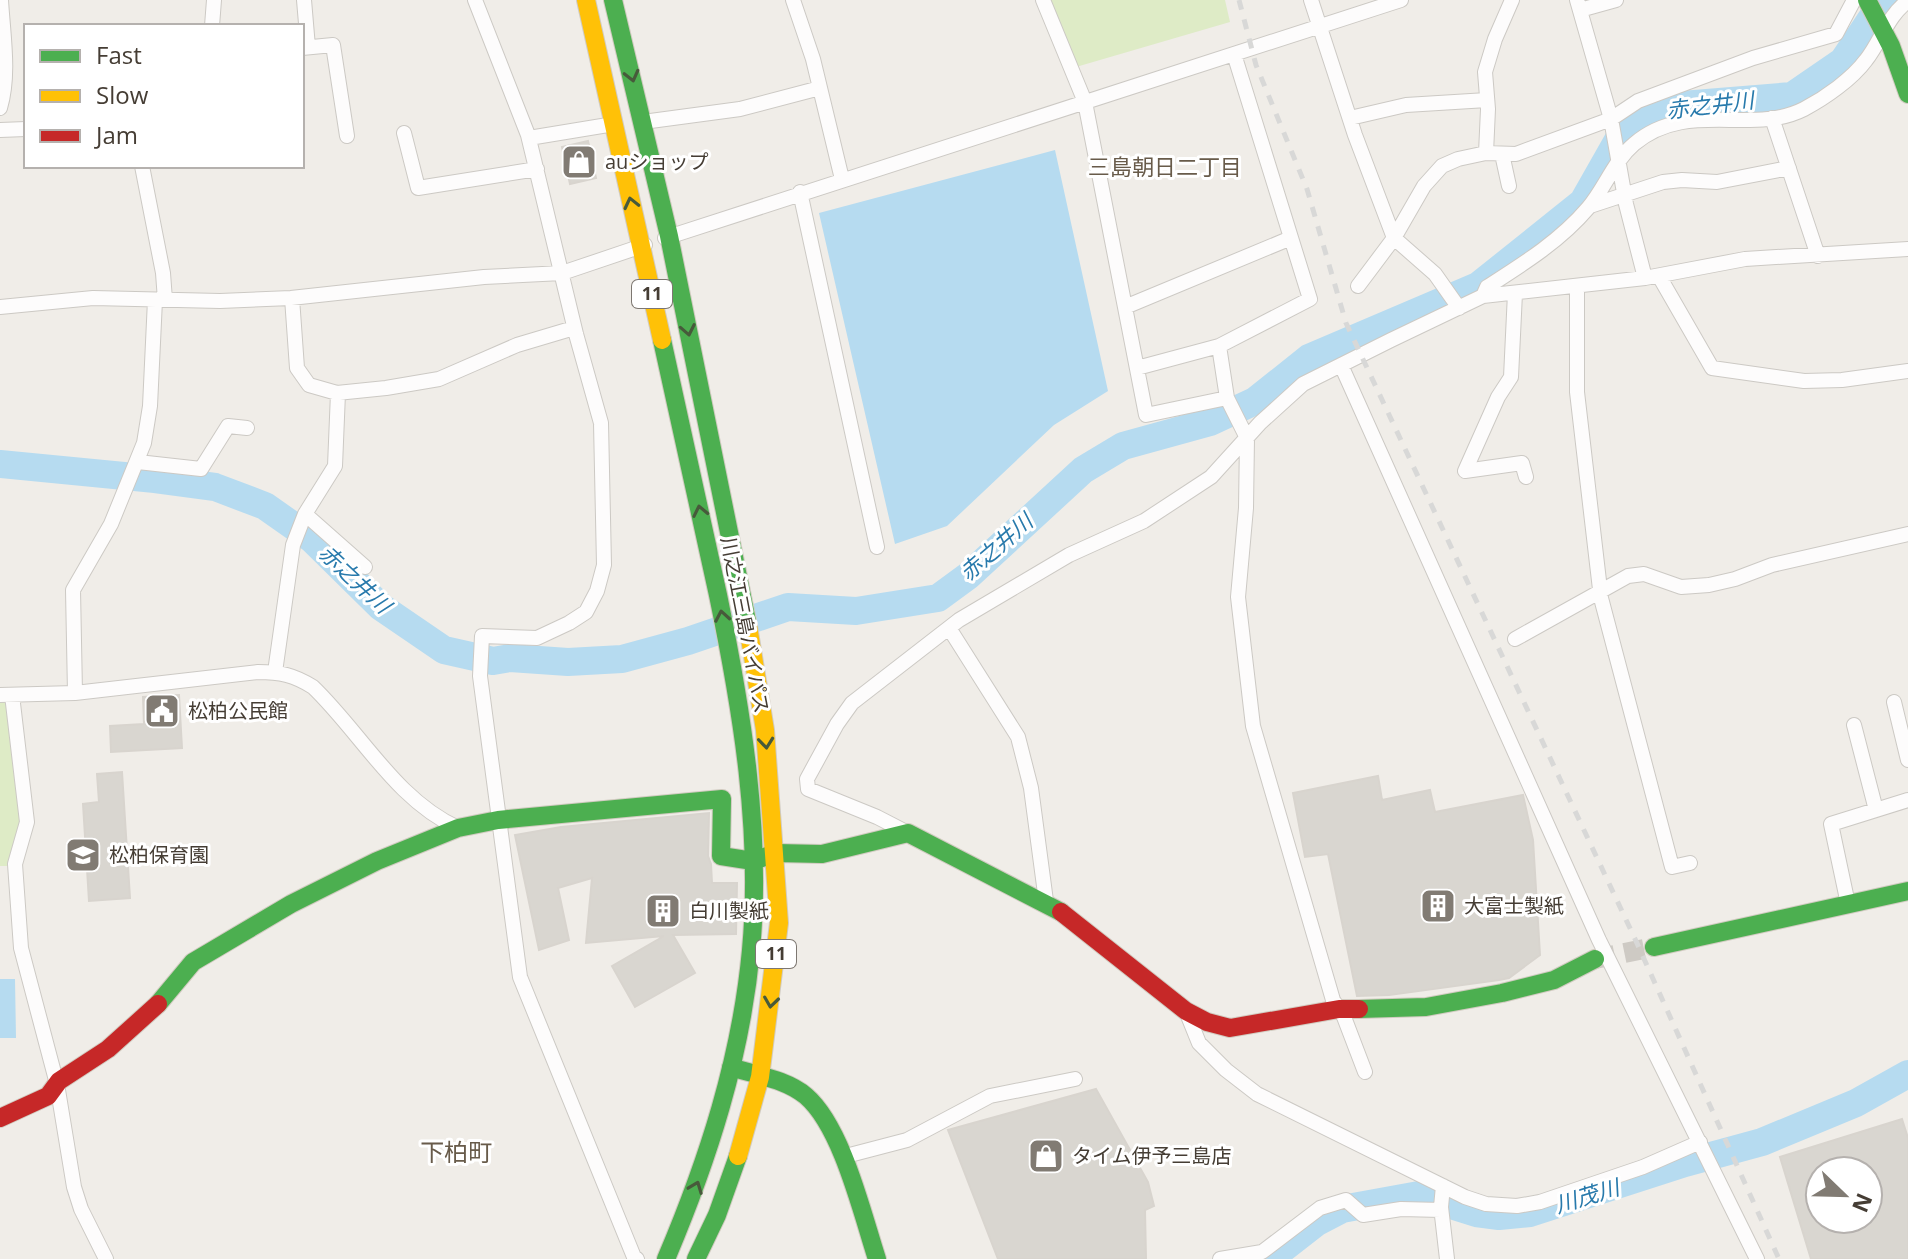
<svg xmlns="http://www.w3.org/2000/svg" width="1908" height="1259" viewBox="0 0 1908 1259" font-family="'Open Sans','Noto Sans JP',sans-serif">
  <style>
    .green { fill: #deebc6 }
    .water { fill: #b6dbf0 }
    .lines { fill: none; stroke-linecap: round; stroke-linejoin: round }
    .river { stroke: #b6dbf0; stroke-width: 28 }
    .building { fill: #d9d6d0; stroke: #d8d4ce; stroke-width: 2; fill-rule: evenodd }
    .secondary-tunnel { stroke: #cecac4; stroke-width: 20; stroke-dasharray: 20 10; stroke-linecap: butt }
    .street-casing { stroke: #ccc9c4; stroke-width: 16 }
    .fast-casing { stroke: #d1cbc0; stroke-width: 20 }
    .slow-casing { stroke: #d1cbc0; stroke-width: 20 }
    .jam-casing { stroke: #d1cbc0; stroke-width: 20 }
    .street { stroke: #fdfcfc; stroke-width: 14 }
    .fast { stroke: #4caf50; stroke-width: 18 }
    .slow { stroke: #ffc107; stroke-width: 18 }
    .jam { stroke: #c62828; stroke-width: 18 }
    .rail { stroke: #d8d8d7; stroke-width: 5; stroke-dasharray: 10 10; stroke-linecap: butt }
    .oneway { stroke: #475a3b }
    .labels { text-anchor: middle; stroke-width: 6; stroke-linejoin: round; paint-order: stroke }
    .shield { fill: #fff; stroke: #7d7771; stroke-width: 2 }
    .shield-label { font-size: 18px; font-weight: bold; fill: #453d34 }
    .poi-label { font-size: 20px; fill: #453d34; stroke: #fff; text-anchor: start }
    .street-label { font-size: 20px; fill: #453d34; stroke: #fff }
    .water-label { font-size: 22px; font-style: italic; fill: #287aac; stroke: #fff }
    .neighbourhood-label { font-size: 22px; fill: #685b4a; stroke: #fff }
    .quarter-label { font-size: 24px; fill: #685b4a; stroke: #fff }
  </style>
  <rect width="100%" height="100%" fill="#f0ede8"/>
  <path class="green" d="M1050 0H1225L1230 22 1076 67Z
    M0 701 5 702 9 708 22 817 11 866H0Z"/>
  <path class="water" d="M1055 150 1108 391 1054 425 947 526 895 544 819 213Z
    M15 979 16 1038H0V979Z"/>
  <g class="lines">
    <path class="river" d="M0 464 155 479 215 487 265 506 312 539 381 607 444 650 493 661 510 658 568 662 622 659 688 641 788 607 856 611 938 598 968 576 1083 470 1123 446 1210 422 1255 401 1309 358 1478 286 1583 202 1621 135 1648 114 1682 105 1792 96 1843 61 1884 0
      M1264 1259 1281 1250 1317 1222 1342 1209 1419 1195 1476 1213 1499 1216 1530 1213 1685 1163 1762 1142 1856 1103 1908 1074"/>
  </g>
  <path class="building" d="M588 141 596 178 570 184 562 147Z
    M179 695 182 748 111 752 110 726 144 724 143 697Z
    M122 772 130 898 89 901 83 804 99 802 97 774Z
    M1378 776 1382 800 1430 790 1435 812 1523 795 1533 840 1540 955 1509 978 1499 980 1389 995 1357 996 1328 854 1305 857 1293 793Z
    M709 813 708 856 711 864 712 883H737L736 934 673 935 695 973 635 1007 612 966 664 936 586 943 592 878 558 888 569 940 539 950 515 835 561 827Z
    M1096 1089 1148 1182 1154 1206 1145 1210 1146 1259H998L948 1130Z
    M1902 1119 1908 1138V1259H1811L1780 1157ZM1820 1171H1868V1219H1820Z"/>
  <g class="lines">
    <path class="secondary-tunnel" d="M1595 959 1654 947"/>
    <defs>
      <path id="street" d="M304 0 308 47
        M475 0 528 135 576 334 601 423 604 565 597 591 586 612 569 623 537 638 482 636 480 676 520 977 634 1257 637 1259
        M793 0 813 59 842 179
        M1043 0 1085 102 1146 415 1227 398 1247 438 1246 508 1238 597 1253 726 1333 1000 1344 1017 1365 1072
        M1311 0 1355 135 1394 238 1435 274 1459 308
        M1577 0 1611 119 1626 204 1645 278
        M1580 10 1616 0
        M212 26 214 0
        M302 48 333 45 347 136
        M0 108C10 74 3 35 1 0
        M1350 118 1406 105 1487 100
        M1772 118 1818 256
        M643 122 740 109 820 88
        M0 130 26 129
        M404 133 418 188 537 169
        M529 138 614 124
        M1486 153 1488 109 1485 72 1495 39 1512 0
        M1502 154 1509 186
        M142 166 163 273 165 300
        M800 192 877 547
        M1590 206 1663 182 1682 180 1717 182 1789 168
        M665 238 1401 0
        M1659 276 1712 368 1804 381 1842 380 1908 371
        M1358 286 1394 238 1424 186 1442 166 1458 159 1486 153 1516 154 1611 119 1638 101 1753 58 1836 34 1854 0
        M1577 286V392L1601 598 1672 867 1690 863
        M1515 293 1511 377 1498 397 1465 471 1522 463 1526 477
        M1483 296 1487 287C1523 264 1560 241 1588 208 1605 188 1614 161 1634 144 1687 99 1751 136 1804 109 1825 98 1852 79 1866 60 1881 41 1888 15 1908 1
        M292 298 297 368 309 385 337 393 386 388 439 379 517 345 574 328
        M0 307 93 298 220 301 291 298 484 277 562 273 645 245
        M1125 307 1291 238
        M1219 346 1227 398
        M1341 365 1599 940 1757 1259
        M1137 368 1219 346 1310 299 1234 54
        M138 462 201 469 228 426 247 428
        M305 514 365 567
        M949 628 1018 737 1031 788 1046 901
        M1515 639 1628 576 1644 574 1681 587 1709 585 1735 579 1772 565 1908 534
        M275 672 293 545 305 514 335 466 338 393
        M75 693 73 590 111 524 144 443 150 406 155 300
        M0 695 75 693 258 672C280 672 294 675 313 687 361 733 396 800 458 828
        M12 695 27 822 15 864 21 948 57 1084 74 1187 81 1209 106 1259
        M1894 702 1908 760
        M1854 725 1876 810
        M908 833 877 817 808 789 807 779 837 724 852 703 959 620 1069 555 1144 521 1211 477 1260 423 1303 384 1391 340 1483 296 1645 278 1745 259 1908 249
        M1848 904 1831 824 1908 800
        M1186 1011 1199 1043 1226 1070 1257 1094 1465 1197 1486 1204 1517 1206 1540 1202 1643 1167 1700 1142
        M842 1157 907 1140 990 1096 1075 1079
        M1443 1186 1441 1207 1447 1259
        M1220 1259 1262 1252 1320 1208 1346 1200 1363 1215 1401 1209 1441 1210"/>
      <path id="fast" d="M613 0 669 236 748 626
        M1867 0 1891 46 1908 94
        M662 340C681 425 700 510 718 595 742 711 762 832 751 950 741 1058 708 1160 666 1259
        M1654 947 1908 891
        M158 1004 193 962 291 904 377 861 458 828 498 820 722 799 721 856 753 861 776 853 822 854 908 833 1061 912
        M1359 1009 1426 1007 1502 993 1554 980 1595 959
        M731 1067C755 1075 786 1079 806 1096 842 1127 862 1213 877 1259
        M696 1259 717 1215 738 1156"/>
      <path id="slow" d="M586 0 662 340
        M738 1156 760 1077 779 923 765 730 748 626"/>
      <path id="jam" d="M1061 912 1186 1011 1207 1022 1230 1028 1339 1009H1359
        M0 1118 48 1096 59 1081 108 1049 158 1004"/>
    </defs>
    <use href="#street" class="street-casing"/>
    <use href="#fast" class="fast-casing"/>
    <use href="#slow" class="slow-casing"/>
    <use href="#jam" class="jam-casing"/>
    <use href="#street" class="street"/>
    <use href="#fast" class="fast"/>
    <use href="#slow" class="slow"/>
    <use href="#jam" class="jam"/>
    <path class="rail" d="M1239 0 1256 65 1307 189 1346 323 1636 941 1779 1259"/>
  </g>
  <defs><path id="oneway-chevron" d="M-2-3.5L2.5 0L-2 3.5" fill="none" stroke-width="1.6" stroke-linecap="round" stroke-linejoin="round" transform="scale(2)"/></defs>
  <g class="oneway">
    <use href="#oneway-chevron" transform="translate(632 76) rotate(76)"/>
    <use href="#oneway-chevron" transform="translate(631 203) rotate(-103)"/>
    <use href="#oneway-chevron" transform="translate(688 330) rotate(79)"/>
    <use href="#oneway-chevron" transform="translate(700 511) rotate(-102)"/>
    <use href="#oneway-chevron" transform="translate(722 616) rotate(-100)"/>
    <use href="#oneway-chevron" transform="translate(766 743) rotate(84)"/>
    <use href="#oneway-chevron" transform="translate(771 1002) rotate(98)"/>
    <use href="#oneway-chevron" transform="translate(696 1187) rotate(-69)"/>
  </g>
  <defs>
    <symbol id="shop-square" viewBox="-11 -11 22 22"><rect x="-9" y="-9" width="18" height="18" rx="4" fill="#817b73" stroke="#fff"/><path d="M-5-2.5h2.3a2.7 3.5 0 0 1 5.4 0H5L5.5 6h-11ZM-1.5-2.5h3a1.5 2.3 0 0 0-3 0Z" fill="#fff"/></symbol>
    <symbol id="civic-square" viewBox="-11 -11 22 22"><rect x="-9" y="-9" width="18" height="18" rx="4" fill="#817b73" stroke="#fff"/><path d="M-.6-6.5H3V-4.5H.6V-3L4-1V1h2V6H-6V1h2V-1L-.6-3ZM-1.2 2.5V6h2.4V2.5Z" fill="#fff"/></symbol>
    <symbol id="school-square" viewBox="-11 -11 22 22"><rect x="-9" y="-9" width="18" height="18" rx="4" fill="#817b73" stroke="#fff"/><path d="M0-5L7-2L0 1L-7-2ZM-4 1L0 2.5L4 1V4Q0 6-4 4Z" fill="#fff"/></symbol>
    <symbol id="building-square" viewBox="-11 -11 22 22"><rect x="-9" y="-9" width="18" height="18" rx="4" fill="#817b73" stroke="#fff"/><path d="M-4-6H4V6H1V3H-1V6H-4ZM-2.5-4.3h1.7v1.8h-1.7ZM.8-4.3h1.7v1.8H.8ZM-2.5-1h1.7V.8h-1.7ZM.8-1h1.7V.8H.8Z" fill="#fff"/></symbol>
  </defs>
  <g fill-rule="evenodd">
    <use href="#shop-square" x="559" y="142" width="40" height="40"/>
    <use href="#civic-square" x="142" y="691" width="40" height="40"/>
    <use href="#school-square" x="63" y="835" width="40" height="40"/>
    <use href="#building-square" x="1418" y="886" width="40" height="40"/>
    <use href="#building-square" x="643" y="891" width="40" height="40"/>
    <use href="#shop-square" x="1026" y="1136" width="40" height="40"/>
  </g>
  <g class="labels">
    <g class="shield">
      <rect x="632" y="280" width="40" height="28" rx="6"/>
      <rect x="756" y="940" width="40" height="28" rx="6"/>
    </g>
    <g class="shield-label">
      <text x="652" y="300">11</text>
      <text x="776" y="960">11</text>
    </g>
    <g class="poi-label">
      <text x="605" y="169">auショップ</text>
      <text x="188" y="718">松柏公民館</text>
      <text x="109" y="862">松柏保育園</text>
      <text x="1464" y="913">大富士製紙</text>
      <text x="689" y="918">白川製紙</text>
      <text x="1072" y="1163">タイム伊予三島店</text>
    </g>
    <g class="street-label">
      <text transform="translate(745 625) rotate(79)" y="7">川之江三島バイパス</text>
    </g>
    <g class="water-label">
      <text transform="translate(1710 105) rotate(-7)" y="8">赤之井川</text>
      <text transform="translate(996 547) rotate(-41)" y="8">赤之井川</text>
      <text transform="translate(355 579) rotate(43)" y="8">赤之井川</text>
      <text transform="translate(1587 1196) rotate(-17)" y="8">川茂川</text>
    </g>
    <g class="neighbourhood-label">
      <text x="1165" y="175">三島朝日二丁目</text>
    </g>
    <g class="quarter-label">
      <text x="456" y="1161">下柏町</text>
    </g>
  </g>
  <rect x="24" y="24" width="280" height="144" fill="#ffffff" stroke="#b5b1ae" stroke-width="2"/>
  <rect x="40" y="50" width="40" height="12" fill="#4caf50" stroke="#b5b1ae" stroke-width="2"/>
  <text x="96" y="64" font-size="24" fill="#453d34">Fast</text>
  <rect x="40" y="90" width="40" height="12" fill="#ffc107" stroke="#b5b1ae" stroke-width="2"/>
  <text x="96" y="104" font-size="24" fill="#453d34">Slow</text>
  <rect x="40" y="130" width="40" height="12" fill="#c62828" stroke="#b5b1ae" stroke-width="2"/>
  <text x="96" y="144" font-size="24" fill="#453d34">Jam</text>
  <g transform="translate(1844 1195) rotate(113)"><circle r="38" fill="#ffffff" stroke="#b5b1ae" stroke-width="2"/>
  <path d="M0-6L14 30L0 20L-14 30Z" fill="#817b73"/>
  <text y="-12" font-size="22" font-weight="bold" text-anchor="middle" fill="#453d34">N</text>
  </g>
</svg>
